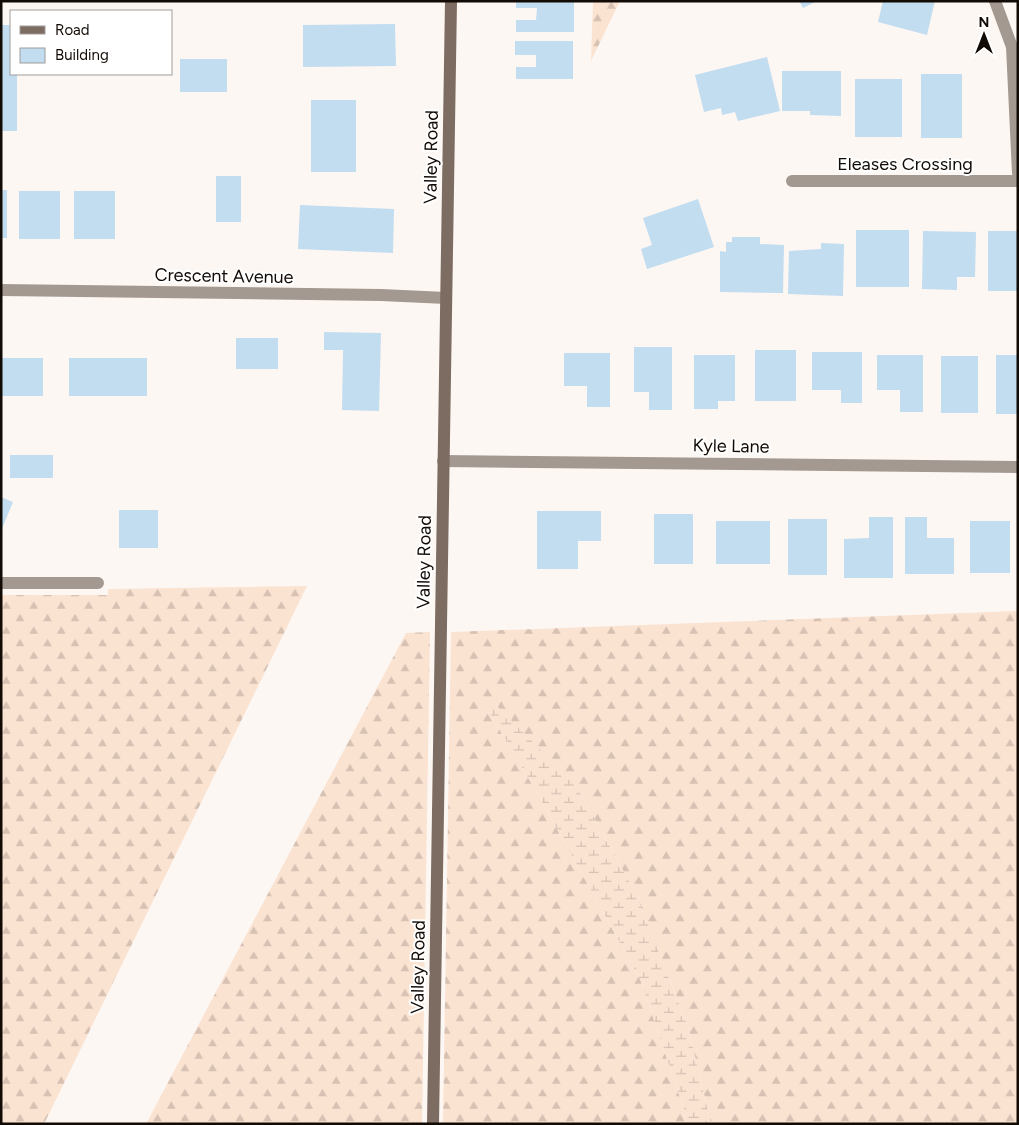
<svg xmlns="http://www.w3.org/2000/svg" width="1019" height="1125" viewBox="0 0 1019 1125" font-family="Figtree,sans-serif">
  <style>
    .forest { fill: url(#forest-firs) }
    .wetland { fill: url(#wetland-marsh) }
    .building { fill: #c2dcf0 }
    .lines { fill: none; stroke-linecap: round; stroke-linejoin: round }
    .street { stroke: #a49991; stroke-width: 12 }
    .secondary { stroke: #7c6c61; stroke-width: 12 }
    .labels { text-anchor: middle; stroke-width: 4; stroke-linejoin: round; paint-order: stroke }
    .street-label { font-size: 18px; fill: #120a05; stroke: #fff }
  </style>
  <defs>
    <pattern id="forest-firs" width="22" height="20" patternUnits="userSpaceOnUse" patternTransform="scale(1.25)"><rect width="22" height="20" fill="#fbe3d2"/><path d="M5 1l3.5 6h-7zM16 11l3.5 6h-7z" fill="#d6c1b3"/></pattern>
    <pattern id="wetland-marsh" width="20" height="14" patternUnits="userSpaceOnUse" patternTransform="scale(1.25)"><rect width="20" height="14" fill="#fbe3d2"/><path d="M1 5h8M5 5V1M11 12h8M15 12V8" fill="none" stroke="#d6c1b3"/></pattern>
  </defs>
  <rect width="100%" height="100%" fill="#fdf7f3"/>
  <path class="forest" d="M593 1H620L591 61Z
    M307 586 44 1124H1V595H108V589Z
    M1018 611V1124H711L688 1027 635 892 577 787 488 710 536 791 640 979 684 1109 685 1124H443L451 632Z
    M430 632 422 1124H146L406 633Z"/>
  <path class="wetland" d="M493 702 577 787 635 892 688 1027 711 1124H685L684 1109 640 979 536 791 488 710Z"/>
  <path class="building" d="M516 1H574V32H516V20H536L537 8H516Z
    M799 1H817L803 8Z
    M883 1H935L927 35 878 22Z
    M395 24 396 66 303 67V25Z
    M1 25H11V74H17V131H1Z
    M515 41H573V79H516V67H536V55H515Z
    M767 57 780 111 738 121 735 112 722 115 721 108 704 112 695 75Z
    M180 59H227V92H180Z
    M782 71H841V116L810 115V111H782Z
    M921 74H962V138H921Z
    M855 79H902V137H855Z
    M311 100H356V172H311Z
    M216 176H241V222H216Z
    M1 190H7V238H1Z
    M19 191H60V239H19Z
    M74 191H115V239H74Z
    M698 199 714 247 647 269 641 249 652 245 643 218Z
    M300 205 394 209 393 253 298 249Z
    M856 230H909V287H856Z
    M923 231 976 232 975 277H957V290L922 289Z
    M988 231H1018V291H988Z
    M732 237H760V244L784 245 783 293 720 292V251L726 252V242H732Z
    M821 243 844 244 843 296 788 294 789 251 821 249Z
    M324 332 381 333 379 411 342 410 343 350H324Z
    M236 338H278V369H236Z
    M634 347H672V410H649V392H634Z
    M755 350H796V401H755Z
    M812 352H862V403H841V390H812Z
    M564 353H610V407H587V386H564Z
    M694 355H735V401H718V409H694Z
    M877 355H923V412H900V390H877Z
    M996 355H1018V414H996Z
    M941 356H978V413H941Z
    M1 358H43V396H1Z
    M69 358H147V396H69Z
    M10 455H53V478H10Z
    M1 497 13 502 1 531Z
    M119 510H158V548H119Z
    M537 511H601V541H578V569H537Z
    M654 514H693V564H654Z
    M869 517H893V578H844V539L869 538Z
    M905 517H927V538H954V574H905Z
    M788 519H827V575H788Z
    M716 521H770V564H716Z
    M970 521H1010V573H970Z"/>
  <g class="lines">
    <path class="street" d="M995 1 1012 47 1018 173
      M792 181H1018
      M1 290 381 295 446 298
      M443 461 1018 467
      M1 583H98"/>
    <path class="secondary" d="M433 1124 451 1"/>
  </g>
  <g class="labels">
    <g class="street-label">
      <text transform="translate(431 157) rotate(-89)" y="6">Valley Road</text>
      <text x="905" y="170">Eleases Crossing</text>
      <text transform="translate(224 276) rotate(1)" y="6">Crescent Avenue</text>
      <text transform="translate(731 446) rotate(1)" y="6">Kyle Lane</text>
      <text transform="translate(424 562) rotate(-89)" y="6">Valley Road</text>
      <text transform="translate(418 967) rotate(-89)" y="6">Valley Road</text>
    </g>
  </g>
  <rect width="1019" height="1125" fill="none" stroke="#120a05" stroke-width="5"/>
  <rect x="10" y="10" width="162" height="65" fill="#ffffff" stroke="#a09d9b"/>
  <rect x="20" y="26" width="25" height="8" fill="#7c6c61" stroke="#a09d9b"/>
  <text x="55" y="35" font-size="15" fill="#120a05">Road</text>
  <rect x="20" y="48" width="25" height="15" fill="#c2dcf0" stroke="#a09d9b"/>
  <text x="55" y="60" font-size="15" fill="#120a05">Building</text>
  <g transform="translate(984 35)" stroke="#ffffff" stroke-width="4" paint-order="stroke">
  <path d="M0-4L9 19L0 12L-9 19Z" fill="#120a05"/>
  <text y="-8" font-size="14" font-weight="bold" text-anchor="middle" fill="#120a05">N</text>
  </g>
</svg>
